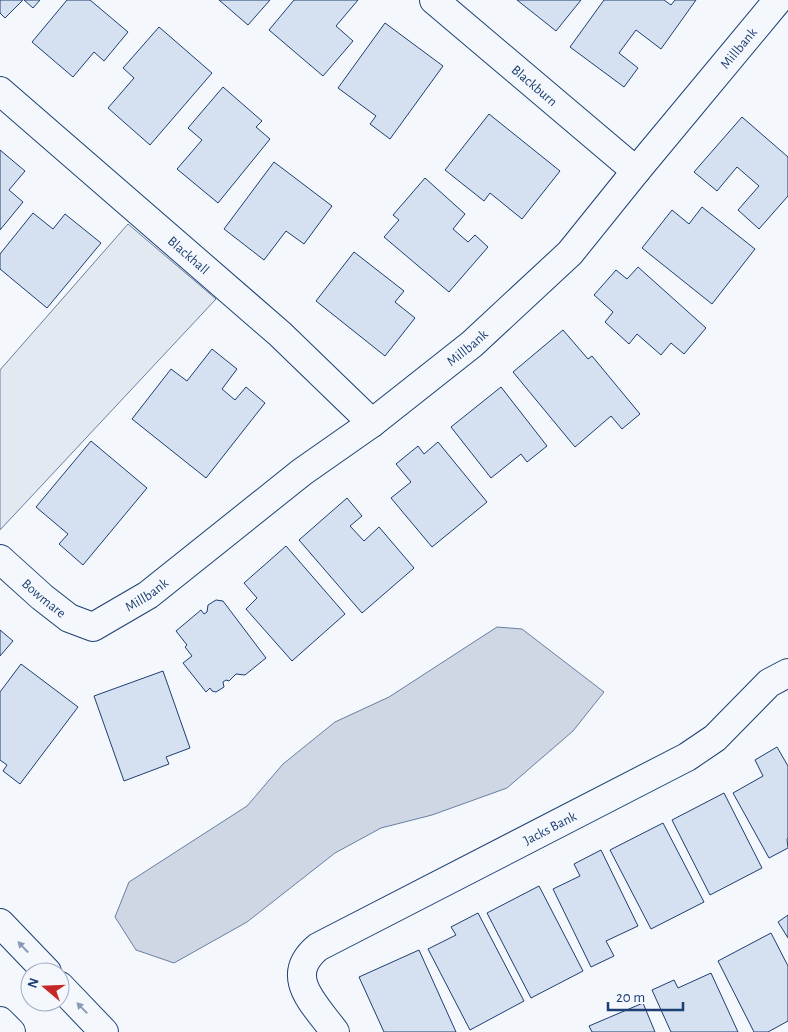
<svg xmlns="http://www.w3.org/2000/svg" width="788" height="1032" viewBox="0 0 788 1032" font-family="'Alegreya Sans',sans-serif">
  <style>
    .green { fill: #e3e9f0; stroke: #687fa3 }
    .water { fill: #cfd7e4; stroke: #687fa3 }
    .building { fill: #d5e0f0; stroke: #1d3f73 }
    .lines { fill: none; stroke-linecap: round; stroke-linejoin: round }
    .minor-casing { stroke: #1d3f73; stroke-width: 30 }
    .major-casing { stroke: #1d3f73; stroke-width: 30 }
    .minor { stroke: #f4f7fb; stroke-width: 28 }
    .major { stroke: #f4f7fb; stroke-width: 28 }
    .oneway { fill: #889bb7 }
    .labels { text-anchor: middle; stroke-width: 4; stroke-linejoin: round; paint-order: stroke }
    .street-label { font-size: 14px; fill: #1d3f73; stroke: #f4f7fb }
  </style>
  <rect width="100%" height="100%" fill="#f4f7fb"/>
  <path class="green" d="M128 224 216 299 0 530V370Z"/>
  <path class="water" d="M497 627 522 629 604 692 573 731 507 788 432 815 381 828 335 853 247 922 174 963 136 950 115 917 129 882 247 806 283 764 335 722 389 697Z"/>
  <path class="building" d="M0 0H23L5 18 0 13Z
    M24 0H40L33 8Z
    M67 0H90L128 32 104 61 94 52 73 77 32 42Z
    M219 0H270L248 25Z
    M294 0H358L336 26 353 41 323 76 269 30Z
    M517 0H581L556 31Z
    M604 0H664L671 5 675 0H696L661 49 636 30 619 53 638 68 624 87 570 47Z
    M385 23 443 66 390 139 370 124 376 116 338 88Z
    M159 27 212 73 150 145 108 108 134 78 123 68Z
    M223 87 262 121 256 127 270 139 218 203 177 169 202 140 188 128Z
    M489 114 560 171 522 219 490 193 484 201 445 170Z
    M742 117 788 157V196L759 229 738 210 759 186 737 167 717 191 694 172Z
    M0 150 25 171 9 190 23 202 0 230Z
    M274 162 332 206 304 244 286 231 264 260 224 229Z
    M425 178 465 214 453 229 468 242 475 235 488 247 449 292 384 237 399 220 393 215Z
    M702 207 755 249 712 304 642 248 672 210 689 224Z
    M33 213 53 229 65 214 101 243 47 308 0 269V254Z
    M354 252 404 291 395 302 415 318 385 356 316 301Z
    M638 267 706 328 684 354 671 343 661 355 637 334 629 344 605 322 613 312 594 295 616 270 627 279Z
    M563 330 588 359 592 356 640 414 622 429 611 416 575 447 513 372Z
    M212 349 237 369 222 389 235 400 246 387 265 403 206 478 132 419 171 369 187 381Z
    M501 387 547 446 527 462 521 454 491 478 451 427Z
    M91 441 147 488 83 565 59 544 68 534 36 507Z
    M438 442 487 502 432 547 391 498 411 482 396 464 418 446 424 454Z
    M347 498 362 516 350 526 364 541 379 527 414 568 362 613 299 540Z
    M286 546 345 614 292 661 246 609 257 598 244 583Z
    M216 600 223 601 266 658 245 675 236 674 229 681 226 680 223 682 224 687 216 692 212 691 210 688 206 692 183 663 192 656 185 647 187 645 176 631 201 610 204 614 207 612 208 605Z
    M0 630 13 641 0 656Z
    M21 664 78 707 20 784 3 771 7 765 0 760V692Z
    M163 671 190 748 166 757 169 764 124 781 94 696Z
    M777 747 788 766V838L787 839 788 848 769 858 733 793 763 776 755 760Z
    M724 793 762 868 710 895 672 820Z
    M663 823 704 902 651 929 610 850Z
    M601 850 638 926 606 941 614 956 591 967 553 889 580 876 574 864Z
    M539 886 583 971 531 998 487 913Z
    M478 913 524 1001 470 1030 428 949 456 935 451 927Z
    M788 915V938L778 922Z
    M771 933 788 966V1021L768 1032H754L718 961Z
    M419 950 456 1032H384L359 977Z
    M711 973 738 1032H671L652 990 674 980 678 988Z
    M643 1003 655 1032H592L589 1026Z"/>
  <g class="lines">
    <defs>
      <g id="minor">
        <path id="s1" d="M434 0 636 171"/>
        <path id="s2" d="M0 91 280 334 372 423"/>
        <path id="s3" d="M0 559 42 597 69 618 93 627 148 595 302 472 372 423 472 344 570 253 636 171 778 0"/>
        <path id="s4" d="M335 1032C315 1004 282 977 318 947L687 757 715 738 769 683 788 673"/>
      </g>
      <path id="major" d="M0 923 47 972
        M60 986 104 1032
        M0 1021 11 1032"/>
    </defs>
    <use href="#minor" class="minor-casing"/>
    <use href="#major" class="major-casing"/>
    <use href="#minor" class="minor"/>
    <use href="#major" class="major"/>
  </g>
  <defs><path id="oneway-solid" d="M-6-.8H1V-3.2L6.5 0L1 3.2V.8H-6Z" transform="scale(1.25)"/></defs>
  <g class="oneway">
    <use href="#oneway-solid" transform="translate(23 947) rotate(-133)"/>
    <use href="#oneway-solid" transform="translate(82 1008) rotate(-134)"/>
  </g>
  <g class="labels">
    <g class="street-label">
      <text dy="5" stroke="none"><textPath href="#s3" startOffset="989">Millbank</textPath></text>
      <text dy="5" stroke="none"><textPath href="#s1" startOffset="132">Blackburn</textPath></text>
      <text dy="5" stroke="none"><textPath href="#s2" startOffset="250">Blackhall</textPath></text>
      <text dy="5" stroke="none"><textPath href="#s3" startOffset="584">Millbank</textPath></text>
      <text dy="5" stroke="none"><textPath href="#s3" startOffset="179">Millbank</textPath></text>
      <text dy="5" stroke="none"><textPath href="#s3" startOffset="59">Bowmare</textPath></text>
      <text dy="5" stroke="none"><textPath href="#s4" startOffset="361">Jacks Bank</textPath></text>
    </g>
  </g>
  <g transform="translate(45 987) rotate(289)"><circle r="24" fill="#f4f7fb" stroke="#9eadc5"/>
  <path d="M0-4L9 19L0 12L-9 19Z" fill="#c62828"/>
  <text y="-8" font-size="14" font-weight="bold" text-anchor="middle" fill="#1d3f73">N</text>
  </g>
  <path d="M608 1002v8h75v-8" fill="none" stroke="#1d3f73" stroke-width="2.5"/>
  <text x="616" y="1002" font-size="15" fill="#1d3f73" stroke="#f4f7fb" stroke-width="4" paint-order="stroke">20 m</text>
</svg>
